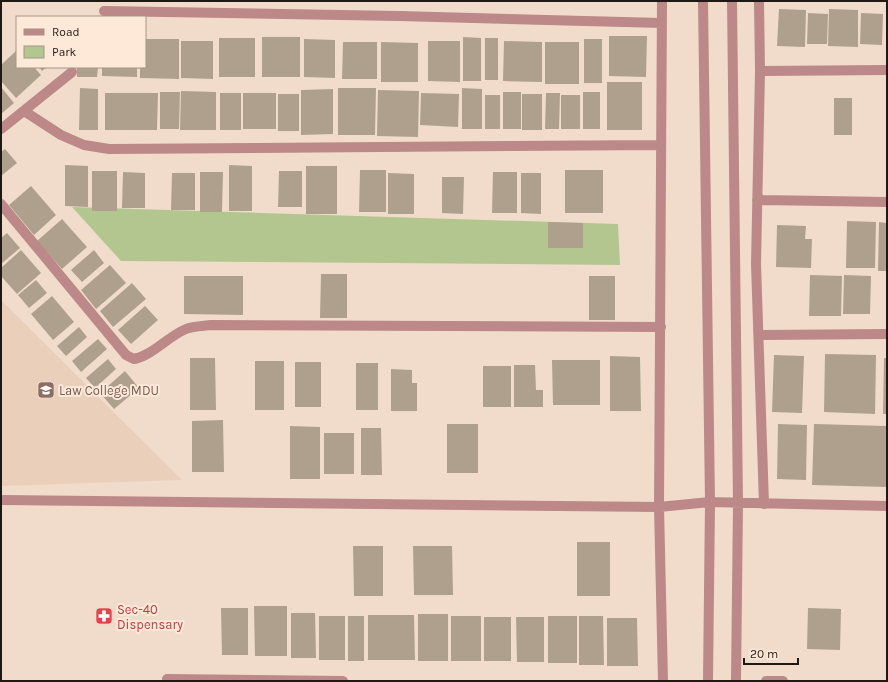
<svg xmlns="http://www.w3.org/2000/svg" width="888" height="682" viewBox="0 0 888 682" font-family="Karla,sans-serif">
  <style>
    .built { fill: #eacfbb }
    .green { fill: #b4c68f }
    .building { fill: #afa08d }
    .lines { fill: none; stroke-linecap: round; stroke-linejoin: round }
    .minor { stroke: #bc8888; stroke-width: 10 }
    .labels { text-anchor: middle; stroke-width: 4; stroke-linejoin: round; paint-order: stroke }
    .education-label { font-size: 13px; fill: #785e54; stroke: #fee9d9; text-anchor: start }
    .health-label { font-size: 13px; fill: #be3a42; stroke: #fee9d9; text-anchor: start }
  </style>
  <rect width="100%" height="100%" fill="#f1dccc"/>
  <path class="built" d="M1 300 182 480 1 486Z"/>
  <path class="green" d="M72 207 618 224 620 265 121 261Z"/>
  <path class="building" d="M779 9 806 10 805 47 777 46Z
    M829 9 858 10V47L828 46Z
    M808 13 828 14 827 44H807Z
    M861 13 883 14 882 45 860 44Z
    M609 36H647L646 77 609 76Z
    M262 37H300V77H262Z
    M463 37 481 38V81H463Z
    M219 38H255V77H219Z
    M485 38H498V80H485Z
    M145 39H179V79L140 78V67H145Z
    M304 39 335 40V78L304 77Z
    M584 39H602V83H584Z
    M181 41H213V79L181 78Z
    M428 41H460V82L428 81Z
    M504 41 542 42V82L503 81Z
    M343 42H377V79H342Z
    M381 42 418 43V82H381Z
    M545 42H579V84H545Z
    M17 50V67H34L41 75 16 98 1 81V65Z
    M39 67H47L42 71Z
    M77 67H98L97 77H77Z
    M102 67H137V77L102 76Z
    M607 82H642V130H607Z
    M1 87 14 103 1 114Z
    M80 88 98 89V130H79Z
    M338 88H376L375 135H338Z
    M462 88 482 89V129H462Z
    M333 89V134L301 135V90Z
    M378 90 419 91 418 137 377 136Z
    M181 91 216 92V130H180Z
    M160 92H180L179 129H160Z
    M503 92H521V129H503Z
    M583 92H600V129H583Z
    M105 93H158L157 130H105Z
    M220 93H241V130H220Z
    M243 93H276V129H243Z
    M421 93 459 94 458 127 420 125Z
    M546 93H560L559 129H545Z
    M278 94H299V131H278Z
    M522 94H542V130H522Z
    M485 95H500V129H485Z
    M561 95H580V129H561Z
    M834 98H852V135H834Z
    M5 149 17 163 1 176V152Z
    M65 165 88 166V207L65 206Z
    M229 165 252 166V211H229Z
    M306 166H337V214H306Z
    M360 170H386V212H359Z
    M565 170H603V213H565Z
    M92 171H117V211H92Z
    M279 171H302V207H278Z
    M123 172 145 173V208H122Z
    M200 172H223L222 212H200Z
    M493 172H517V213H492Z
    M172 173H195V210H171Z
    M388 173 414 174V214H388Z
    M521 173H541V214L521 213Z
    M442 177H464L463 214 442 213Z
    M31 186 56 215 34 235 9 205Z
    M62 219 87 247 62 269 37 241Z
    M847 221 876 222 875 268H846Z
    M548 222 583 223V248H548Z
    M879 222 887 223V271H878Z
    M777 225 806 226 805 239H812L811 268 776 267Z
    M7 233 20 248 1 264V238Z
    M21 250 41 273 17 294 1 276V268Z
    M94 250 104 263 82 282 71 270Z
    M110 265 126 283 96 309 81 290Z
    M321 274H347V318H320Z
    M810 275 842 276 841 316H809Z
    M844 275 871 276 870 314H843Z
    M184 276H243V315L184 314Z
    M589 276H615V320H589Z
    M36 280 47 293 29 308 18 295Z
    M132 283 146 299 113 327 100 311Z
    M52 296 74 322 53 340 31 314Z
    M145 306 158 320 131 344 118 330Z
    M79 327 87 337 66 356 57 346Z
    M98 339 107 349 81 372 72 361Z
    M825 354 876 355 875 414 824 412Z
    M774 355 804 356 802 413 772 412Z
    M610 356 640 357 641 411H610Z
    M190 358H215L216 410H190Z
    M884 358H887V414H883Z
    M108 359 116 369 95 388 86 378Z
    M552 360H600V405H553Z
    M255 361H284V410H255Z
    M295 362H321V407H295Z
    M356 363H378V410H356Z
    M514 365H535L536 390H543V407H514Z
    M483 366H511V407H483Z
    M391 369 412 370V383H417V411H391Z
    M125 371 139 388 114 409 100 393Z
    M223 420 224 472H192V421Z
    M447 424H478V473H447Z
    M778 424 807 425 806 480 777 479Z
    M814 424 887 426V487L812 485Z
    M290 426 320 427V479H290Z
    M361 428H381L382 475H361Z
    M324 433H354V474H324Z
    M577 542H610V596H577Z
    M353 546H383V596H354Z
    M413 546H452L453 595H414Z
    M254 606H287V656H255Z
    M221 608H248V655H222Z
    M808 608 841 609 840 650 807 649Z
    M291 613H315L316 658H291Z
    M418 614H448V661H418Z
    M368 615H414L415 660H368Z
    M319 616H345V660H319Z
    M348 616H364V661H348Z
    M451 616H481V661H451Z
    M548 616H577V663H548Z
    M579 616H603L604 665H579Z
    M484 617H511V661H484Z
    M516 617H544V662H517Z
    M607 618H637L638 666H607Z"/>
  <g class="lines">
    <path class="minor" d="M662 1 659 507 663 681
      M703 1 710 502 708 681
      M732 1 738 503 736 681
      M759 1 760 71 756 264 764 504
      M104 11 399 16 662 23
      M760 71 887 70
      M24 111 61 135 84 145 109 149 660 145
      M1 129 72 72
      M757 200 887 202
      M1 204 126 355 134 359C153 355 167 337 186 329 193 326 203 326 211 325L661 327
      M760 335 887 334
      M1 500 659 507 710 502 887 506
      M167 679 343 681
      M766 681H783"/>
  </g>
  <defs>
    <symbol id="university-square" viewBox="-11 -11 22 22"><rect x="-9" y="-9" width="18" height="18" rx="4" fill="#8d6e63" stroke="#fee9d9"/><path d="M0-5L7-2L0 1L-7-2ZM-4 1L0 2.5L4 1V4Q0 6-4 4Z" fill="#fff"/></symbol>
    <symbol id="pharmacy-square" viewBox="-11 -11 22 22"><rect x="-9" y="-9" width="18" height="18" rx="4" fill="#e0444e" stroke="#fee9d9"/><path d="M-2-6h4v4h4v4h-4v4h-4v-4h-4v-4h4Z" fill="#fff"/></symbol>
  </defs>
  <g fill-rule="evenodd">
    <use href="#university-square" x="36" y="380" width="20" height="20"/>
    <use href="#pharmacy-square" x="94" y="606" width="20" height="20"/>
  </g>
  <g class="labels">
    <g class="education-label">
      <text x="59" y="395">Law College MDU</text>
    </g>
    <g class="health-label">
      <text x="117" y="614">Sec-40<tspan x="117" dy="15">Dispensary</tspan></text>
    </g>
  </g>
  <rect width="888" height="682" fill="none" stroke="#201913" stroke-width="4"/>
  <rect x="16" y="16" width="130" height="52" fill="#fee9d9" stroke="#a5968a"/>
  <rect x="24" y="29" width="20" height="6" fill="#bc8888" stroke="#a5968a"/>
  <text x="52" y="36" font-size="12" fill="#201913">Road</text>
  <rect x="24" y="46" width="20" height="12" fill="#b4c68f" stroke="#a5968a"/>
  <text x="52" y="56" font-size="12" fill="#201913">Park</text>
  <path d="M744 658v6h54v-6" fill="none" stroke="#201913" stroke-width="2"/>
  <text x="750" y="658" font-size="12" fill="#201913" stroke="#fee9d9" stroke-width="3" paint-order="stroke">20 m</text>
</svg>
